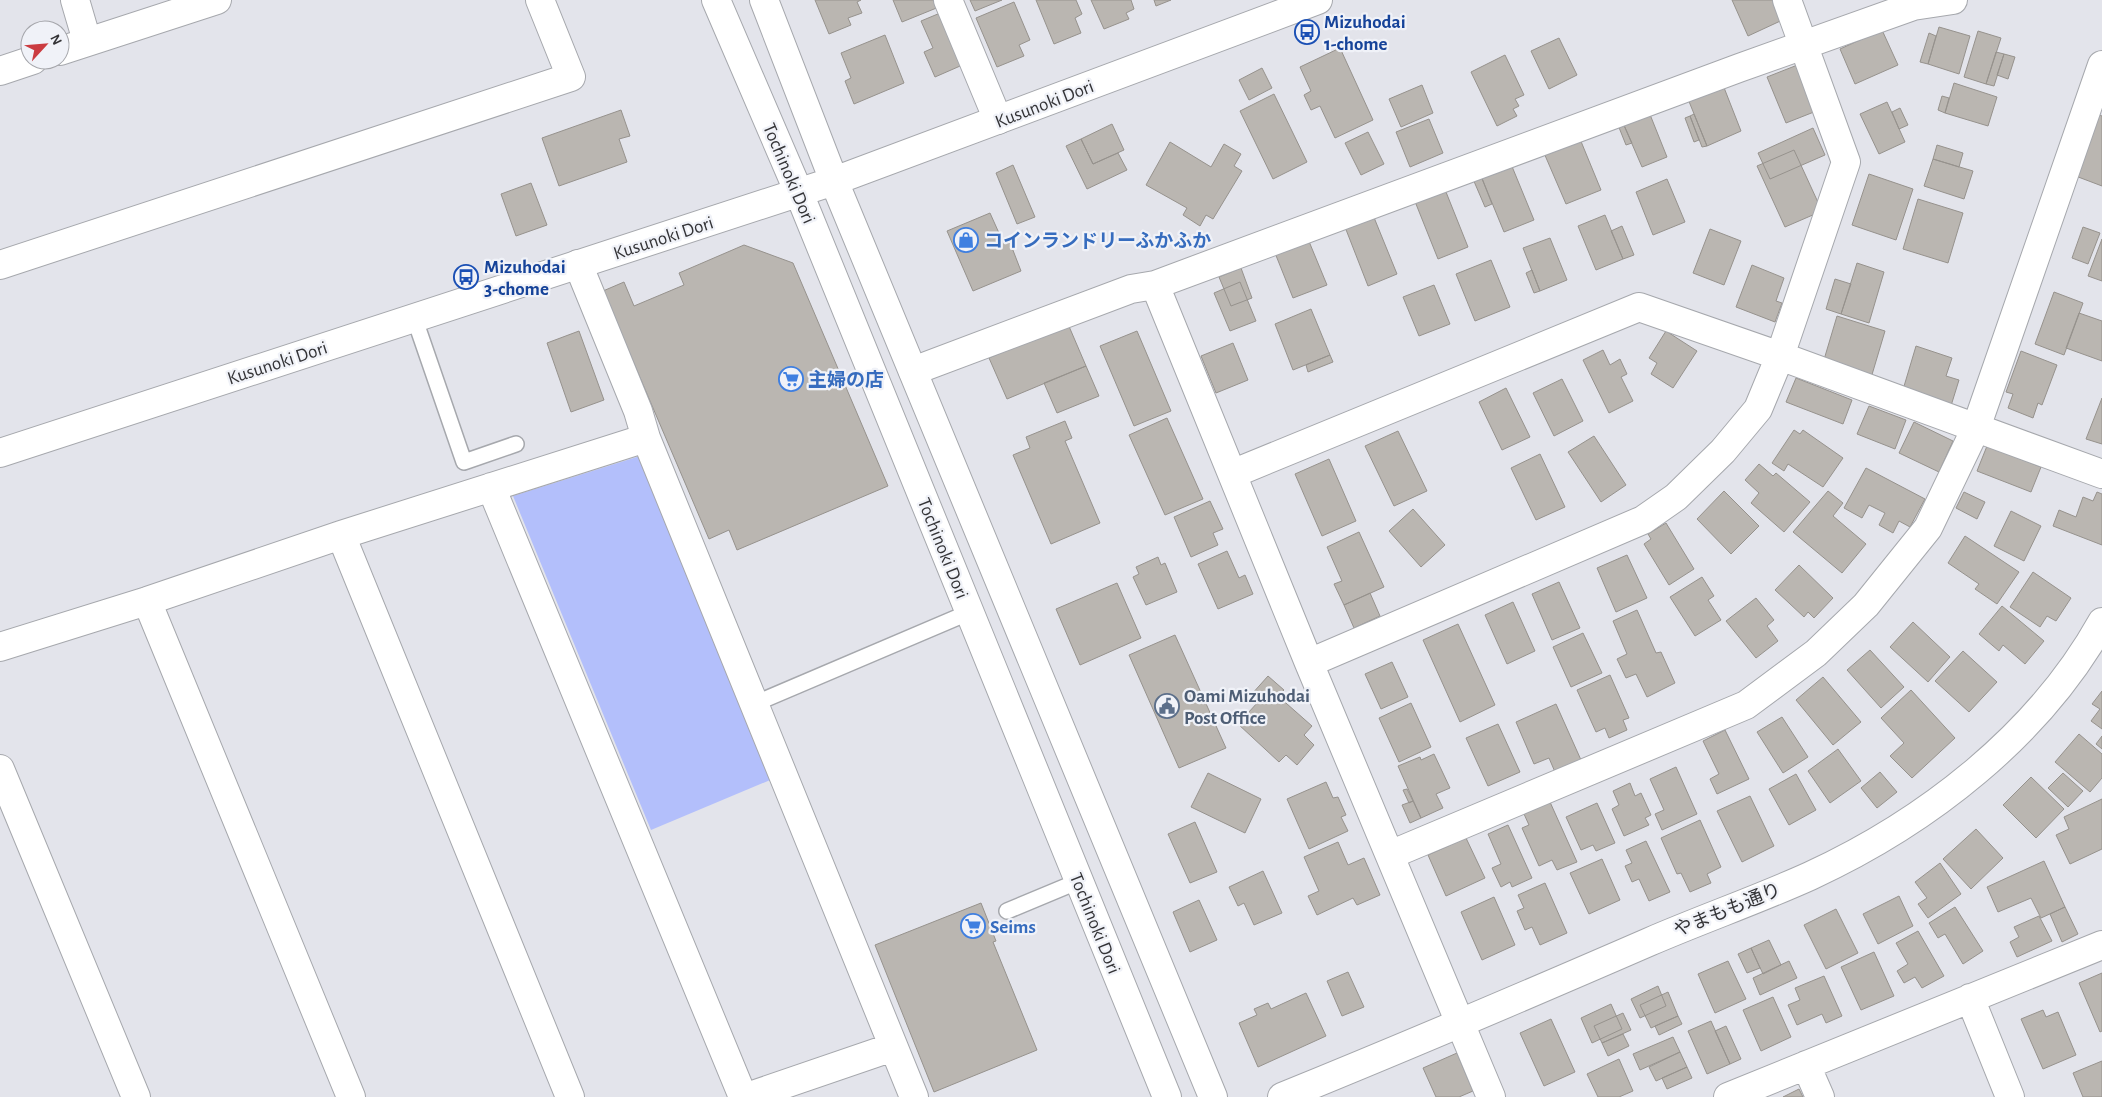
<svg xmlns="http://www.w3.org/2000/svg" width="2102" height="1097" viewBox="0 0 2102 1097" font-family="'Alegreya Sans','Noto Sans JP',sans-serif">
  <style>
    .green { fill: #b3bffb }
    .building { fill: #bab6b1; stroke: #96928d }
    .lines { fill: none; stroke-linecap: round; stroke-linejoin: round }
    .service-casing { stroke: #a6a8ad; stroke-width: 18 }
    .minor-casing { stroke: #a6a8ad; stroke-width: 30 }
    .tertiary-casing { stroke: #a6a8ad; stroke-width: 30 }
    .service { stroke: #fff; stroke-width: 15 }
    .minor { stroke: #fff; stroke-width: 28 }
    .tertiary { stroke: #fff; stroke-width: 28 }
    .labels { text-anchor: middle; stroke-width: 4.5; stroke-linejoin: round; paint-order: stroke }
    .transit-label { font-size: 19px; font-weight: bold; fill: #164399; stroke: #f0f2f8; text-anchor: start }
    .street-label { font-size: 19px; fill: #343437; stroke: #f0f2f8 }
    .shop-label { font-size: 19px; font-weight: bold; fill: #366cbe; stroke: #f0f2f8; text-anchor: start }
    .service-label { font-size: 19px; font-weight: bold; fill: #4e5e75; stroke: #f0f2f8; text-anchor: start }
  </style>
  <rect width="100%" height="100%" fill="#e3e4eb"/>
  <path class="green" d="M643 455 775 778 651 830 513 496Z"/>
  <path class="building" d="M815 0H861L857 2 862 13 848 18 851 25 829 34Z
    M893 0H936L939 7 902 22Z
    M970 0H1002L975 11Z
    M1036 0H1076L1082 14 1075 18 1081 33 1054 44Z
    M1091 0H1131L1134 9 1126 13 1129 19 1104 29Z
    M1154 0H1171L1156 6Z
    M1732 0H1781L1789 17 1748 36Z
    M1014 2 1030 40 1019 45 1024 56 997 67 976 18Z
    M945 11 967 63 935 77 924 52 933 48 921 21Z
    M1939 27 1970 36 1959 74 1928 64Z
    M1882 30 1898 65 1855 84 1840 49Z
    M1978 31 2001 38 1986 84 1964 77Z
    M1929 33 1936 36 1928 64 1920 62Z
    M885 35 904 83 854 104 845 81 851 78 841 53Z
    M1559 38 1577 75 1549 89 1531 51Z
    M1340 48 1373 120 1335 138 1320 106 1311 110 1304 95 1311 91 1300 67Z
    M1996 52 2004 54 1994 86 1986 84Z
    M2004 54 2015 57 2008 79 1997 75Z
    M1505 55 1524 95 1515 99 1519 106 1513 109 1517 116 1497 126 1471 72Z
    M1800 64 1819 110 1786 123 1767 77Z
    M1262 68 1272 88 1249 100 1239 80Z
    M1954 83 1997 97 1988 126 1945 113Z
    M1422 85 1433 113 1401 127 1389 99Z
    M1723 85 1741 131 1707 146 1688 99Z
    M1274 94 1307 162 1273 179 1240 111Z
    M1942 96 1949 98 1945 113 1938 110Z
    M1887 102 1905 142 1879 154 1860 114Z
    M1900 108 1908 125 1899 129 1892 112Z
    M621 110 630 136 619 139 627 162 559 186 542 138Z
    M1649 112 1667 157 1642 167 1623 123Z
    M1694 114 1707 146 1702 147 1690 116Z
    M2097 114 2102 116V186L2073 175Z
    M1690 116 1699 140 1694 142 1685 118Z
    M1429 119 1443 153 1410 167 1396 132Z
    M1623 123 1632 143 1626 145 1618 125Z
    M1112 124 1124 150 1093 164 1081 139Z
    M1813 128 1825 155 1770 179 1758 153Z
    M1368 132 1384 164 1361 175 1345 143Z
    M1081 139 1093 164 1118 153 1127 170 1087 189 1066 146Z
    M1580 139 1601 190 1566 204 1544 153Z
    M1170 142 1211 167 1224 144 1241 154 1234 166 1242 171 1213 219 1206 215 1200 226 1183 215 1187 208 1146 185Z
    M1937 145 1963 153 1959 167 1933 159Z
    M1794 150 1822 211 1785 227 1757 166Z
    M1933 159 1973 171 1964 199 1924 186Z
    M1511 164 1534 220 1504 232 1481 176Z
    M1013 165 1035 217 1017 224 996 173Z
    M1869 174 1913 189 1896 240 1852 225Z
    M1481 176 1492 204 1485 207 1473 179Z
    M1667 179 1685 222 1653 235 1636 192Z
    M531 183 547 225 516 236 501 194Z
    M1444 187 1468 247 1438 259 1414 199Z
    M1918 199 1963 213 1948 263 1903 249Z
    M990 213 1003 242 1009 240 1021 271 973 291 947 231Z
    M1373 215 1397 274 1368 286 1345 227Z
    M1605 215 1623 259 1596 270 1578 226Z
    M1622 226 1634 255 1623 259 1611 231Z
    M2083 227 2100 233 2088 264 2072 258Z
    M1710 229 1741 241 1724 285 1693 273Z
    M1550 238 1567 280 1540 291 1523 248Z
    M1308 239 1327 285 1293 298 1275 253Z
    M2102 239V281L2088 276Z
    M744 245 793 263 888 486 737 550 729 530 709 539 603 291 624 282 634 306 684 285 679 273Z
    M1491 260 1510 307 1475 321 1456 274Z
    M1857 263 1884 272 1869 323 1841 314Z
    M1752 265 1784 278 1776 301 1782 303 1775 322 1736 307Z
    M1241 268 1252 298 1231 306 1219 277Z
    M1532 270 1540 291 1534 293 1526 273Z
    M1835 279 1851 284 1841 314 1826 309Z
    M1240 282 1256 321 1230 331 1214 293Z
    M1434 285 1450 324 1419 336 1403 297Z
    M2054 292 2083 303 2064 355 2035 344Z
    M1311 309 1330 355 1293 370 1275 324Z
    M2079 313 2102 321V361L2066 348Z
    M1837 316 1885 331 1871 378 1823 363Z
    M1068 324 1086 366 1007 399 989 358Z
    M579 331 604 400 571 412 547 343Z
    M1137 331 1171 411 1134 426 1100 346Z
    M1666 331 1697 351 1673 388 1651 374 1657 363 1649 358Z
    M1233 343 1248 380 1216 393 1201 356Z
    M1916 346 1952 358 1946 376 1959 380 1950 409 1902 393Z
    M1603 350 1610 365 1620 359 1627 374 1621 377 1633 401 1609 413 1583 360Z
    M2021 351 2057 365 2042 405 2038 403 2033 418 2008 408 2013 394 2006 392Z
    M1330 355 1333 362 1308 372 1306 365Z
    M1086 366 1099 396 1057 413 1044 383Z
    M1796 378 1852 400 1843 424 1786 402Z
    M1562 379 1583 421 1554 436 1533 393Z
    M1506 388 1530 437 1502 450 1479 402Z
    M2102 398V444L2086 439Z
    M1869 406 1906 420 1895 449 1857 434Z
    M1167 418 1203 499 1165 515 1129 435Z
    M1065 421 1072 438 1065 441 1100 523 1051 544 1013 455 1030 448 1026 437Z
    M1914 422 1953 441 1939 472 1899 453Z
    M1794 430 1800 434 1803 430 1843 458 1823 487 1788 464 1784 471 1772 463Z
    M1398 431 1427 491 1394 506 1365 446Z
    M1594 436 1626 485 1601 502 1568 452Z
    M1987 446 2041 467 2031 492 1977 471Z
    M1540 454 1565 507 1536 520 1511 468Z
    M1329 459 1356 521 1322 536 1295 474Z
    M1759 464 1773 476 1776 473 1810 502 1784 532 1751 503 1759 493 1745 480Z
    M1866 468 1925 499 1910 527 1899 521 1893 533 1879 525 1885 513 1869 505 1862 518 1844 508Z
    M1724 491 1759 526 1731 554 1697 519Z
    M1828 491 1843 503 1833 516 1866 544 1842 573 1793 532Z
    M1964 492 1985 502 1977 519 1956 508Z
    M2097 492 2102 494V545L2053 526 2059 510 2076 517 2083 497 2093 501Z
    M1210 501 1223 529 1213 533 1218 545 1191 557 1174 517Z
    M1413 509 1445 545 1421 567 1389 531Z
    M2011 511 2041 526 2024 561 1994 546Z
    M1666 523 1694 569 1669 585 1644 544 1651 539 1648 534Z
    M1359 532 1384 587 1344 605 1334 584 1342 581 1327 547Z
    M1965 536 2019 572 1997 604 1975 589 1979 584 1948 563Z
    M1227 551 1239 578 1245 575 1253 594 1218 609 1198 564Z
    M1627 555 1647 598 1616 612 1597 568Z
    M1158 557 1161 565 1165 563 1177 592 1146 605 1133 577 1139 574 1136 567Z
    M1799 565 1833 598 1814 618 1808 612 1804 617 1775 590Z
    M2033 572 2071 598 2056 621 2047 616 2040 627 2010 607Z
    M1702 577 1714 596 1708 600 1721 620 1695 636 1670 597Z
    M1559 582 1580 628 1552 640 1532 594Z
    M1117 583 1141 638 1080 665 1056 609Z
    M1370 593 1380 616 1354 628 1344 605Z
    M1756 598 1774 620 1767 626 1778 641 1756 658 1726 621Z
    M1513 602 1535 651 1507 664 1485 615Z
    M2002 606 2044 641 2025 664 2003 645 1999 651 1979 634Z
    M1637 610 1656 653 1661 652 1675 683 1647 697 1636 674 1626 678 1617 659 1627 654 1613 621Z
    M1913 622 1950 657 1928 682 1890 647Z
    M1458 624 1495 705 1460 722 1423 640Z
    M1583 633 1602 673 1571 687 1553 647Z
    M1175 635 1226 748 1179 768 1129 655Z
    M1870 650 1904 687 1881 708 1847 670Z
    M1963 651 1997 682 1969 712 1935 681Z
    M1392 662 1408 697 1381 709 1365 674Z
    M1610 675 1629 718 1623 720 1627 730 1609 738 1605 728 1596 732 1577 690Z
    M1268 676 1284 690 1278 696 1312 726 1304 735 1314 745 1297 765 1286 755 1279 762 1238 724 1258 702 1251 695Z
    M1823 677 1861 722 1833 745 1796 700Z
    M1911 690 1955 738 1912 778 1890 756 1904 743 1881 718Z
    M2102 691V729L2091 721 2100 709 2092 704Z
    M1411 703 1431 747 1399 762 1379 718Z
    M1556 704 1581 760 1555 772 1549 758 1534 764 1516 722Z
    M1782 717 1808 757 1783 773 1757 732Z
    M1498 724 1520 772 1488 786 1466 738Z
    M1725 730 1749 779 1717 794 1710 779 1719 774 1703 741Z
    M2079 734 2102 754V778L2090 792 2055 762Z
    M2102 736V749L2096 744Z
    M1838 749 1861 781 1830 803 1808 771Z
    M1434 754 1450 788 1436 794 1443 808 1421 818 1398 766 1420 757 1421 760Z
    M1676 767 1697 814 1662 830 1655 814 1664 810 1650 779Z
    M1880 772 1897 792 1877 808 1861 788Z
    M1208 773 1261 799 1245 833 1191 807Z
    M2063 773 2083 791 2068 807 2048 788Z
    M1796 774 1816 810 1789 825 1769 789Z
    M2031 777 2064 809 2036 838 2003 805Z
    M1326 782 1333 798 1338 797 1346 815 1341 817 1348 831 1309 849 1287 799Z
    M1630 783 1635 796 1641 793 1651 815 1645 818 1649 825 1624 836 1612 809 1619 805 1613 791Z
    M1407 789 1413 801 1409 803 1403 790Z
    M1750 796 1774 846 1742 862 1717 811Z
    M2102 799V849L2070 864 2056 835 2069 829 2064 817Z
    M1413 801 1421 818 1410 823 1402 805Z
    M1550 802 1577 862 1557 870 1552 860 1539 866 1522 828 1529 825 1524 814Z
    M1597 803 1615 843 1596 851 1593 845 1581 850 1566 817Z
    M1700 820 1721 867 1707 874 1711 883 1690 892 1681 873 1677 874 1661 838Z
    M1195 822 1217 872 1190 883 1168 834Z
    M1508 825 1532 878 1512 887 1510 882 1501 887 1492 868 1501 864 1488 834Z
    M1976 829 2003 858 1971 889 1943 859Z
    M1466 838 1485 878 1446 896 1428 855Z
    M1646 841 1670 892 1649 901 1639 879 1632 882 1625 866 1632 863 1626 850Z
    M1338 842 1348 865 1364 858 1380 895 1357 905 1353 898 1317 915 1308 896 1319 891 1304 857Z
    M1602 859 1620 900 1589 914 1570 873Z
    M2044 861 2065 907 2041 918 2031 898 1998 912 1987 887Z
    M1940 863 1961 894 1928 918 1918 904 1927 898 1915 882Z
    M1263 871 1282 913 1254 925 1244 903 1238 906 1229 887Z
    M1545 883 1567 933 1540 945 1532 927 1525 930 1517 911 1524 908 1518 895Z
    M1899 896 1913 926 1878 944 1863 914Z
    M1494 897 1515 945 1482 960 1461 912Z
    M1199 900 1217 940 1190 952 1173 912Z
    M981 903 996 941 993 942 1037 1050 934 1092 875 945Z
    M1955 907 1983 951 1963 964 1945 934 1938 938 1929 923Z
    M2065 907 2078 934 2062 942 2050 914Z
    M1836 909 1858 953 1826 969 1804 925Z
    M2039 916 2052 941 2017 957 2010 942 2019 937 2014 927Z
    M1918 931 1944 976 1922 988 1915 977 1904 983 1897 971 1908 964 1896 943Z
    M1769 940 1781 965 1763 974 1751 948Z
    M1751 948 1760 968 1747 973 1738 954Z
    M1874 952 1894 996 1861 1010 1841 967Z
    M1728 961 1746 999 1715 1013 1698 974Z
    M1789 961 1797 978 1760 995 1753 978Z
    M1348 972 1364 1007 1342 1016 1327 981Z
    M2102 973V1031L2100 1032 2079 983Z
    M1824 976 1842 1016 1826 1023 1822 1014 1797 1025 1788 1005 1800 1000 1795 988Z
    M1658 986 1666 1006 1640 1018 1631 999Z
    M1668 992 1678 1016 1651 1028 1640 1005Z
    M1306 993 1326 1036 1258 1067 1239 1023 1257 1015 1254 1009 1268 1003 1271 1009Z
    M1773 997 1791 1037 1761 1051 1743 1010Z
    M1611 1004 1622 1029 1592 1043 1581 1018Z
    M2043 1010 2046 1017 2058 1012 2076 1055 2043 1069 2021 1019Z
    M1623 1013 1631 1030 1602 1043 1594 1026Z
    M1678 1016 1682 1024 1659 1035 1655 1026Z
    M1551 1019 1575 1072 1544 1086 1520 1033Z
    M1711 1021 1730 1064 1707 1074 1688 1031Z
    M1726 1026 1741 1059 1730 1064 1715 1031Z
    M1623 1034 1629 1046 1608 1056 1602 1043Z
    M1673 1037 1680 1052 1640 1070 1633 1054Z
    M1680 1052 1687 1067 1656 1081 1649 1067Z
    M1457 1053 1473 1091 1459 1097H1436L1423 1068Z
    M1619 1059 1633 1091 1619 1097H1598L1587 1074Z
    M2102 1061V1097H2083L2073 1073Z
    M1687 1067 1692 1078 1667 1089 1662 1078Z
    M1799 1089 1803 1097H1783Z"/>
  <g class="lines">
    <defs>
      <path id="service" d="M414 317 464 462 516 444
        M754 704 970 612
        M1007 911 1079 881"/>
      <path id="minor" d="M75 0 87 41
        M948 0 998 120
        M60 51 217 0
        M0 71 33 60
        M578 264 638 411 646 438 914 1097
        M0 265 571 77 540 0
        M1155 285 1309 663 1491 1097
        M913 371 1131 289 1155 285 1739 68 1913 6 1953 0
        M1232 474 1639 307 1780 356 2102 474
        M491 487 743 1097
        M341 535 570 1097
        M147 601 351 1097
        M0 647 147 601 341 535 646 438
        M1309 663 1643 520 1676 497 1723 451 1758 409 1780 356 1846 162 1787 0
        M0 769 136 1097
        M1390 855 1746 705 1816 653 1866 605 1928 528 1976 428 2102 65
        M1970 998 2010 1097
        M1806 1065 1820 1097
        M747 1097 893 1047
        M1728 1097 2102 945"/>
      <path id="tertiary" d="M716 0 799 193 1167 1097
        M764 0 834 181 1213 1097
        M0 453 834 181 1318 0
        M1282 1097C1405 1047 1527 995 1649 942 1702 919 1757 900 1810 876 1927 822 2039 735 2102 622"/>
    </defs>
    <use href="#service" class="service-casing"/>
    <use href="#minor" class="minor-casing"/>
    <use href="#tertiary" class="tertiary-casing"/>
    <use href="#service" class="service"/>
    <use href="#minor" class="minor"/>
    <use href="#tertiary" class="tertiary"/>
  </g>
  <defs>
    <symbol id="bus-ring" viewBox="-11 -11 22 22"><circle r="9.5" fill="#f0f2f8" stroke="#1a4fb4" stroke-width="1.5"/><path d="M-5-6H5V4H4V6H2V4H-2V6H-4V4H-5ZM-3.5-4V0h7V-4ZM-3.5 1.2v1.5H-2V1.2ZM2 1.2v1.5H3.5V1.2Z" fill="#1a4fb4"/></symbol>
    <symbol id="shop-ring" viewBox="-11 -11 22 22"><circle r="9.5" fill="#f0f2f8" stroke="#3f7fe0" stroke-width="1.5"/><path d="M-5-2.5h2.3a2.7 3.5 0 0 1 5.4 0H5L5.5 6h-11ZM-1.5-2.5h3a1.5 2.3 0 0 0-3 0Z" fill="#3f7fe0"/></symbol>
    <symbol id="supermarket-ring" viewBox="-11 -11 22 22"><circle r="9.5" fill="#f0f2f8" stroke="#3f7fe0" stroke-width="1.5"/><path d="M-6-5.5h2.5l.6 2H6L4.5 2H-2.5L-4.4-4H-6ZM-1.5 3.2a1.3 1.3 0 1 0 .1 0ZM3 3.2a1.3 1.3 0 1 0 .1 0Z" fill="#3f7fe0"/></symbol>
    <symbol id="civic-ring" viewBox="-11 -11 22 22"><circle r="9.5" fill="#f0f2f8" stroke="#5c6f8a" stroke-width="1.5"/><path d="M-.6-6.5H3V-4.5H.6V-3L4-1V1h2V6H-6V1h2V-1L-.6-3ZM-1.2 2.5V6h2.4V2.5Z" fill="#5c6f8a"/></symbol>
  </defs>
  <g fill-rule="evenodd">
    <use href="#bus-ring" x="1293" y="18" width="28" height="28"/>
    <use href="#shop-ring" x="952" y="226" width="28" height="28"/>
    <use href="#bus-ring" x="452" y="263" width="28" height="28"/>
    <use href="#supermarket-ring" x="777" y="365" width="28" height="28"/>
    <use href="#civic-ring" x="1153" y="692" width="28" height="28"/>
    <use href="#supermarket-ring" x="959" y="912" width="28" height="28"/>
  </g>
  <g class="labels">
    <g class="transit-label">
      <text x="1324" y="28">Mizuhodai<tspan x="1324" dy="22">1-chome</tspan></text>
      <text x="484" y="273">Mizuhodai<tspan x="484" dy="22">3-chome</tspan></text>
    </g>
    <g class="street-label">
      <text transform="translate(1044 103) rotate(-21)" y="7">Kusunoki Dori</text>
      <text transform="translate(790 173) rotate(67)" y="7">Tochinoki Dori</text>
      <text transform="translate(663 237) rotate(-18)" y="7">Kusunoki Dori</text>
      <text transform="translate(277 362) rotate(-18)" y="7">Kusunoki Dori</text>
      <text transform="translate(944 548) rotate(68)" y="7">Tochinoki Dori</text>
      <text transform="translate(1727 909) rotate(-22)" y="7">やまもも通り</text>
      <text transform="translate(1096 923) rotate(68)" y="7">Tochinoki Dori</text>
    </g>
    <g class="shop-label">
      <text x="984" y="247">コインランドリーふかふか</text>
      <text x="808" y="386">主婦の店</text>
      <text x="990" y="933">Seims</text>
    </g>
    <g class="service-label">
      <text x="1184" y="702">Oami Mizuhodai<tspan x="1184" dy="22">Post Office</tspan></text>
    </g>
  </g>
  <g transform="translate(45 45) rotate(64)"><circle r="24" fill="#f0f2f8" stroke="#a5a6ab"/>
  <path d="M0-4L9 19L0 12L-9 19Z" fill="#cb3c41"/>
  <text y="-8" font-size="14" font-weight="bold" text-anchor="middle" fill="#343437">N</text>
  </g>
</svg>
